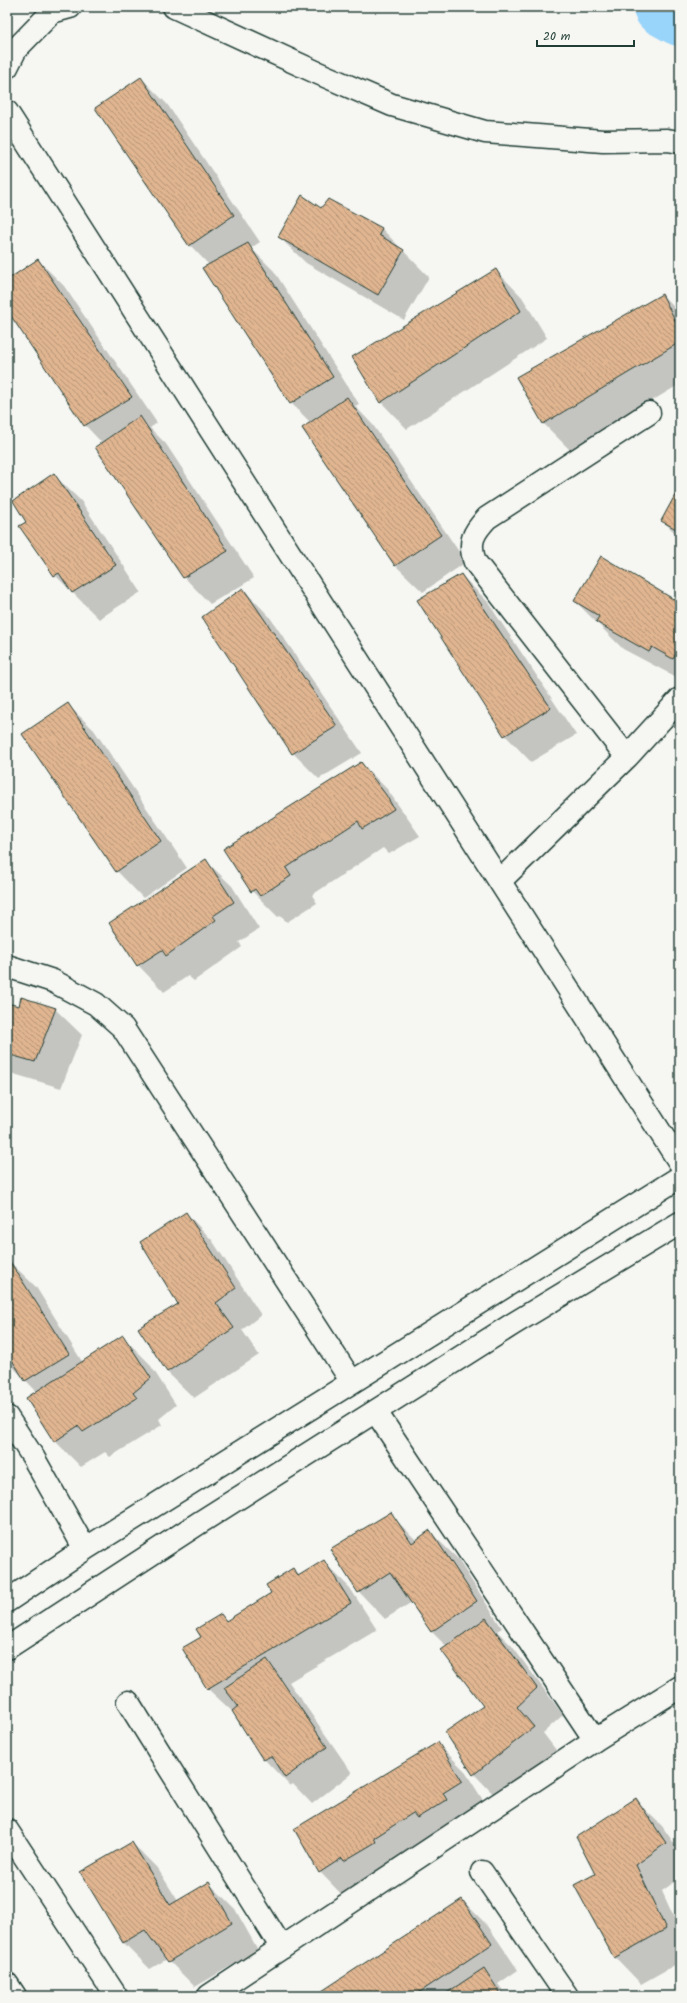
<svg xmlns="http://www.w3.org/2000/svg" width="687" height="2003" viewBox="0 0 687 2003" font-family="Kalam,sans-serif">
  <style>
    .shadow { fill: #0003 }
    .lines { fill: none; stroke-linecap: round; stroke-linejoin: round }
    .river { stroke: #99d4fa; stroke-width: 58 }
    .building { fill: url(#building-back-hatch); stroke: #1f3d34 }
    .street-casing { stroke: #1f3d34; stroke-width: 25 }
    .street { stroke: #f6f6f2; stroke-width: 22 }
  </style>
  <defs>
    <pattern id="building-back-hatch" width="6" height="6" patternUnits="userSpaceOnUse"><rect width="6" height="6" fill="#e0b590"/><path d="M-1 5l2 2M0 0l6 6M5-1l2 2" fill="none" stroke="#b59476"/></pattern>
  </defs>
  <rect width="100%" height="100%" fill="#f6f6f2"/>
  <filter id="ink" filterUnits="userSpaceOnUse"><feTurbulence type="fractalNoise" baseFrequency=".025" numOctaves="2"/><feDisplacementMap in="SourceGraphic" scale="8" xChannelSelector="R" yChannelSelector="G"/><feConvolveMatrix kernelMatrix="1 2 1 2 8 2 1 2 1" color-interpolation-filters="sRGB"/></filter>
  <g filter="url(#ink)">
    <path class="shadow" d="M141 78 167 104 260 242 251 248 274 271 359 404 355 406 373 425 466 562 423 592 396 566 303 428 311 423 291 403 209 265 190 245Z
      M329 201 382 229 429 277 404 320 306 263 279 237 321 209Z
      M38 260 64 286 157 423 150 428 166 444 254 578 210 604 184 577 102 443 85 425 7 309V281Z
      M496 270 522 297 547 338 407 429 381 402 353 357Z
      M662 295 680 313V384L570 450 544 424 518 378Z
      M54 475 81 501 141 592 99 619 55 575 21 526 27 522Z
      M680 488V538L663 521Z
      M461 575 487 601 576 735 531 762 505 735Z
      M243 589 269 616 362 753 319 779 293 753Z
      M575 601 680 605V673L678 672 676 677 623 649Z
      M67 704 94 730 187 868 143 898 117 871Z
      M361 763 387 789 420 836 389 854 383 848 312 895 317 903 287 922 280 916 278 917 252 891Z
      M205 860 232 886 259 929 239 942 242 947 194 981 188 976 164 992 138 965 111 923Z
      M7 1004 19 1007 55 1009 82 1035 61 1088 7 1072Z
      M186 1213 212 1240 261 1315 242 1330 259 1355 194 1398 167 1372 179 1304Z
      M9 1261 36 1287 83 1363 123 1337 149 1363 176 1405 159 1419 162 1425 110 1457 105 1452 81 1467 55 1441 37 1392 7 1361V1262Z
      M390 1514 417 1541 430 1532 457 1558 502 1628 497 1631 512 1646 563 1715 543 1733 559 1754 500 1801 474 1774 446 1732 485 1707 447 1647 432 1632 412 1602 385 1619 359 1592Z
      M324 1562 350 1588 377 1630 289 1682 352 1773 312 1804 293 1784 290 1786 264 1759 235 1714 208 1689 183 1649 202 1637 221 1615 227 1621 273 1593 293 1569 300 1576Z
      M438 1744 464 1770 488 1808 346 1899 320 1872Z
      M635 1800 662 1826 680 1852V1878L662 1891 680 1931V1962L641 1984 615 1957 596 1874Z
      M132 1843 158 1869 178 1901 209 1883 235 1909 258 1950 195 1987 167 1959 150 1969 124 1943 81 1873Z
      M462 1900 488 1926 518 1970 498 1984 507 1996H327Z"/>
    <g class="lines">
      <path class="river" d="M662 7 680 17"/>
    </g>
    <path class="building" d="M141 77 234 215 189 246 95 108Z
      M302 195 321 208 328 199 382 228 379 235 404 250 378 295 278 237Z
      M248 243 333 377 290 404 202 268Z
      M38 259 132 397 84 426 7 310V280Z
      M496 269 521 311 380 403 352 357Z
      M662 294 680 330V342L543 424 516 377Z
      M347 397 441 535 395 566 302 428Z
      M140 416 228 551 183 578 95 447Z
      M54 473 116 565 72 593 59 573 54 576 19 526 26 522 13 501Z
      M680 486V531L661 521Z
      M601 556 680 603V647L673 659 652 647 649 652 596 622 599 616 574 601Z
      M461 574 551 708 504 736 417 600Z
      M243 588 337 726 292 754 202 617Z
      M68 703 161 841 116 872 22 734Z
      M361 762 386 795 394 809 362 829 358 821 286 868 291 876 260 896 255 889 251 892 223 849Z
      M206 859 234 902 213 916 216 920 166 956 162 950 137 966 109 923Z
      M21 997 56 1008 35 1062 7 1054V1003L19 1006Z
      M186 1212 236 1288 216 1303 234 1328 167 1372 138 1328 178 1304 140 1242Z
      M9 1260 69 1354 25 1381 12 1360 7 1363V1261Z
      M123 1335 151 1378 133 1393 137 1398 83 1432 78 1426 54 1442 26 1398Z
      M391 1512 412 1543 430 1530 477 1601 431 1632 390 1572 358 1593 330 1549Z
      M324 1560 351 1603 207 1689 182 1648 201 1637 196 1629 221 1614 226 1621 271 1593 266 1585 293 1568 298 1576Z
      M486 1618 537 1688 517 1707 534 1727 473 1775 445 1732 483 1706 441 1650Z
      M267 1659 327 1747 285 1778 271 1756 263 1760 232 1711 238 1706 224 1688Z
      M438 1742 462 1781 443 1793 447 1800 417 1818 413 1813 374 1838 376 1842 344 1861 342 1858 319 1873 294 1829Z
      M636 1798 666 1843 636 1865 666 1929 614 1958 574 1885 595 1874 576 1837Z
      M132 1842 170 1905 209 1882 232 1923 168 1962 145 1930 123 1943 80 1872Z
      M462 1899 492 1944 414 1996H325L322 1991Z
      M484 1968 502 1996H446L445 1994Z"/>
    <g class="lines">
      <defs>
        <path id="street" d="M174 7 318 73 392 105 485 132 603 141 667 140 680 142
          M7 67 16 49 52 12 70 7
          M7 112 680 1163
          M627 757 475 562C468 542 473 533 487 518L649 413
          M500 881 627 757 680 699
          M7 966 53 981 96 1004 123 1028 352 1382
          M376 1412 595 1740
          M7 1417 33 1457 85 1549
          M7 1601 85 1549 680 1177
          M7 1648 199 1523 513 1324 680 1223
          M128 1702 282 1948
          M7 1830 116 1996
          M482 1872 567 1996
          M7 1984 15 1996
          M209 1996 595 1740 680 1687"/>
      </defs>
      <use href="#street" class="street-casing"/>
      <use href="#street" class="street"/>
    </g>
  </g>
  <rect width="687" height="2003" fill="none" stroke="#f6f6f2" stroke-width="24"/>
  <rect x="12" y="12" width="663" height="1979" fill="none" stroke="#1f3d34" stroke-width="1.5" filter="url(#ink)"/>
  <path d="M537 40v6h97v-6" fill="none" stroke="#1f3d34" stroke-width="2"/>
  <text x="543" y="40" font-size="12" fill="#1f3d34" stroke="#f6f6f2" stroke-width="3" paint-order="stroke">20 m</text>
</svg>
